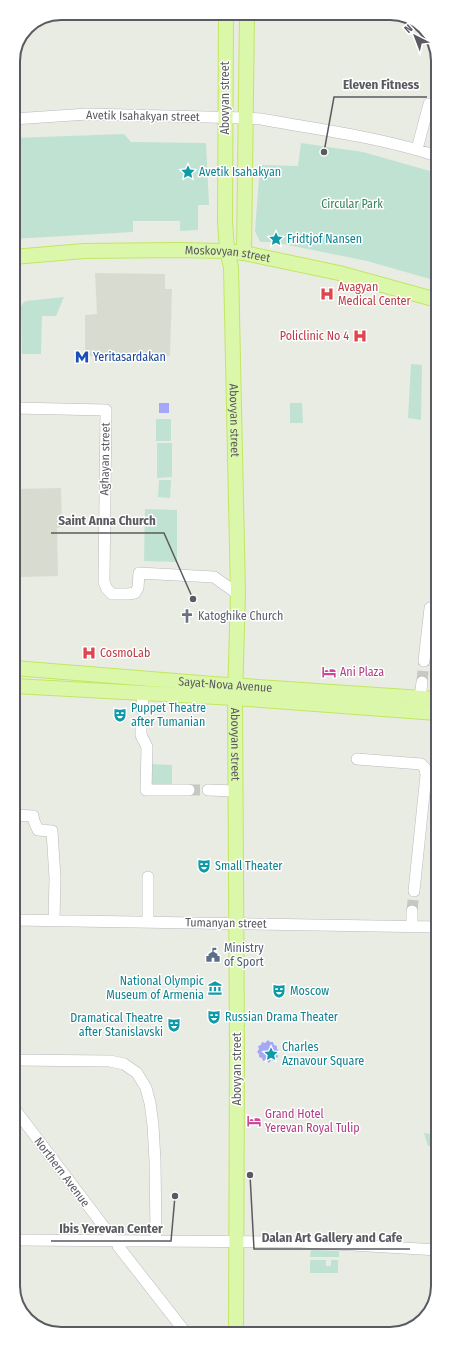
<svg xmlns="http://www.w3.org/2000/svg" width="451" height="1347" viewBox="0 0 451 1347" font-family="'Fira Sans Condensed',sans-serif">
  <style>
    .education { fill: #d8dcd0 }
    .green { fill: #c0e2d2 }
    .water { fill: #a5a7f8 }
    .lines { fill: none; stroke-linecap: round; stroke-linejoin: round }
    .minor-tunnel { stroke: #c6c8c2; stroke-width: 11; stroke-dasharray: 11 5.5; stroke-linecap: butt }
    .minor-casing { stroke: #bab9bf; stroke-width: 12 }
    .major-casing { stroke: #c3e661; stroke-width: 16 }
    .minor { stroke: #fff; stroke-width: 11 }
    .major { stroke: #dbf8aa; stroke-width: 14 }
    .labels { text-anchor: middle; stroke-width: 3; stroke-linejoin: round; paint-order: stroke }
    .street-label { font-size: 12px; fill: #5b5a61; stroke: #fff }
    .culture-label { font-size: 12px; fill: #0d838f; stroke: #fff; text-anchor: start }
    .park-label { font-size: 12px; fill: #3b8063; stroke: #fff }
    .health-label { font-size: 12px; fill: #be3a42; stroke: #fff; text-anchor: start }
    .transit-label { font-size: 12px; fill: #164399; stroke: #fff; text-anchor: start }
    .worship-label { font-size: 12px; fill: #5b616d; stroke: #fff; text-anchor: start }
    .hotel-label { font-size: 12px; fill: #b23c85; stroke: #fff; text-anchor: start }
    .service-label { font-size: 12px; fill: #4e5e75; stroke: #fff; text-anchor: start }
    .rim { fill: none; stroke: #5b5a61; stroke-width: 2 }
    .leader { fill: none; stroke: #5b5a61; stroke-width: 1.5 }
    .callout-dot { fill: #5b5a61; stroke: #fff; stroke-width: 1.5 }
    .callout-label { font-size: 13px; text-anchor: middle; font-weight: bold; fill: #5b5a61; stroke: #fff; stroke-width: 3; stroke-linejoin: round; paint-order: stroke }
  </style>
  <rect width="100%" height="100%" fill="#e9ece2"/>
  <path class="education" d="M95 273 165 274V289H172L170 356H85V315L97 314Z
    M61 488 62 527 57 528 58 576 21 577V562H14V489Z"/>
  <path class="green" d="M124 134 131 142 206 143 209 205H198V230L180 231V221H133V232L13 239V138Z
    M301 143 363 152 437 173V281L367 261 273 242H260L255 231 260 165 298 166Z
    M64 297 56 316H42L41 354H22L21 306 23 303 26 301Z
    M411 364 422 365 421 420 408 418Z
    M290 403H302L303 423H290Z
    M156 419H171V441H156Z
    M157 443H172V477L157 478Z
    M159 480H171L170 498 158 497Z
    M145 509 177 510V562L144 561Z
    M151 764 172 765V785H150Z
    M424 1133 438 1135V1147L428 1146Z
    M311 1250 339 1251V1257H310Z
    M310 1260H326V1266H331V1260H338V1273H310Z"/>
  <path class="water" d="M159 403H169V413H159Z
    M268 1040 270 1042H273L274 1045 277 1046V1049L279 1051 277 1054 278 1057 275 1058 274 1061 271 1060 269 1063 266 1060 263 1061 262 1058 259 1057V1054L257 1052 259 1049 258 1046 261 1045 262 1042 265 1043Z"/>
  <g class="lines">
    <path class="minor-tunnel" d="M422 682 424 661
      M189 790H208
      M412 911 414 891"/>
    <defs>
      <path id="minor" d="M13 119 88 114 246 118 261 119C320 130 380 137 437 156
        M417 149 429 104 436 105
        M14 408 106 410 104 582 107 589 112 594H128L135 593 138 588 139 573 214 577 238 594
        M424 661 430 608 437 606
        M420 698 422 682
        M142 710 143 693
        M141 725V735L147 747 146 790H189
        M357 759 421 764 425 768 426 775 414 891
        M208 790 236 791
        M14 815 33 816 34 821 38 830 52 831 55 878 54 920
        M14 920 438 927
        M148 922V877
        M412 927V911
        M14 1060 110 1061 124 1064 137 1073 146 1088 150 1103 153 1125 155 1161 156 1234
        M14 1108 111 1236
        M15 1240 301 1242 438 1250
        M118 1246 186 1333"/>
      <g id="major">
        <path id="s1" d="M226 13 225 221 227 251 231 267 238 594 235 698 237 1054 236 1333"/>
        <path d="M244 253 247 13"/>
        <path id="s2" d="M13 257 84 251 176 250 227 251 244 253 339 273 437 300"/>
        <path id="s3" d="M14 668 213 684 437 699"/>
        <path d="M14 686 235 698 437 713"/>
      </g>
    </defs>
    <use href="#minor" class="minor-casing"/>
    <use href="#major" class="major-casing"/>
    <use href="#minor" class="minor"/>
    <use href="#major" class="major"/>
  </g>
  <defs>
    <symbol id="sight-bare" viewBox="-9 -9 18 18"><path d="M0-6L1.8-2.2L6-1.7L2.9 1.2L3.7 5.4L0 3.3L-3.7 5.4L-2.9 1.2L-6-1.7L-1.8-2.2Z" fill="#0f9aa8" stroke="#fff" stroke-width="2.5" paint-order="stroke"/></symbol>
    <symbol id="hospital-bare" viewBox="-9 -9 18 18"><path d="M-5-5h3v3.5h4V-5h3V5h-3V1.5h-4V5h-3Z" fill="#e0444e" stroke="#fff" stroke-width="2.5" paint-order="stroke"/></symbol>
    <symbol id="metro-bare" viewBox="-9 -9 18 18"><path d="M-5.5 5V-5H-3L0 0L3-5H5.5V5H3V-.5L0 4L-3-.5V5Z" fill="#1a4fb4" stroke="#fff" stroke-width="2.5" paint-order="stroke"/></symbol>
    <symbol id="church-bare" viewBox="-9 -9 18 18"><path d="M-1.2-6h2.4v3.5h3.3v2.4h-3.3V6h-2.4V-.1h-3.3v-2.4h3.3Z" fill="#6b7280" stroke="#fff" stroke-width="2.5" paint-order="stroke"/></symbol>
    <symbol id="hotel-bare" viewBox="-9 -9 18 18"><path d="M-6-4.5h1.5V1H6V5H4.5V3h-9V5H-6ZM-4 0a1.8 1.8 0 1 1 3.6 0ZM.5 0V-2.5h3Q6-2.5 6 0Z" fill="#d1479c" stroke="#fff" stroke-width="2.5" paint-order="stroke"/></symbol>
    <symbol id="theatre-bare" viewBox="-9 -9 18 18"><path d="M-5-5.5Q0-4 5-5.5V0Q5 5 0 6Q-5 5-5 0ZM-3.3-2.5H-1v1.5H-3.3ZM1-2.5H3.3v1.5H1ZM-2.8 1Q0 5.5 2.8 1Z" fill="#0f9aa8" stroke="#fff" stroke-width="2.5" paint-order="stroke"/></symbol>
    <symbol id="civic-bare" viewBox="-9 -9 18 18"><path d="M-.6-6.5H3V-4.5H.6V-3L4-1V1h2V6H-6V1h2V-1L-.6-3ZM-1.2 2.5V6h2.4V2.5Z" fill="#5c6f8a" stroke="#fff" stroke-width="2.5" paint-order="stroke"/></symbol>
    <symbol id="museum-bare" viewBox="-9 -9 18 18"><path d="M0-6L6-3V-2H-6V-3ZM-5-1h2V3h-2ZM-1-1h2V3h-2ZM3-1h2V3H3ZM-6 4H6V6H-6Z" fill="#0f9aa8" stroke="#fff" stroke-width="2.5" paint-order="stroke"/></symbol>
  </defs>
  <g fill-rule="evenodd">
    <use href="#sight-bare" x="178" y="162" width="20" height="20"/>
    <use href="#sight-bare" x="266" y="229" width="20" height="20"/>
    <use href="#hospital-bare" x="317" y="284" width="20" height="20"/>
    <use href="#hospital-bare" x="350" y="326" width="20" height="20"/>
    <use href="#metro-bare" x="72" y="347" width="20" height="20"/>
    <use href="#church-bare" x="177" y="606" width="20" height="20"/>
    <use href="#hospital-bare" x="79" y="643" width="20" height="20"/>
    <use href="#hotel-bare" x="319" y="662" width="20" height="20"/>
    <use href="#theatre-bare" x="110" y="705" width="20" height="20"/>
    <use href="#theatre-bare" x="194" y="856" width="20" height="20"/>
    <use href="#civic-bare" x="203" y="945" width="20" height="20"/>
    <use href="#museum-bare" x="205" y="978" width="20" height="20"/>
    <use href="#theatre-bare" x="269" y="981" width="20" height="20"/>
    <use href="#theatre-bare" x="204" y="1007" width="20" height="20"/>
    <use href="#theatre-bare" x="164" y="1015" width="20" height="20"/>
    <use href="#sight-bare" x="261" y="1044" width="20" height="20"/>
    <use href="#hotel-bare" x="244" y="1111" width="20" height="20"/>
  </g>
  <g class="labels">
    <g class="street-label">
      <text transform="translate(225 98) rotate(-90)" y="4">Abovyan street</text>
      <text transform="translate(143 116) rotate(1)" y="4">Avetik Isahakyan street</text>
      <text dy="4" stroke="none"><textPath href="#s2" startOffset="215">Moskovyan street</textPath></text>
      <text dy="4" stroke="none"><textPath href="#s1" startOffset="408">Abovyan street</textPath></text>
      <text transform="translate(105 459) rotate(-89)" y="4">Aghayan street</text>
      <text dy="4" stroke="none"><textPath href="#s3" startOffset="212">Sayat-Nova Avenue</textPath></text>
      <text dy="4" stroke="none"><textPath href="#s1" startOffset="732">Abovyan street</textPath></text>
      <text transform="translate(226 923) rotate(1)" y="4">Tumanyan street</text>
      <text transform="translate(237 1069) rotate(-90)" y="4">Abovyan street</text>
      <text transform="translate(62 1172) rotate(53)" y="4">Northern Avenue</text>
    </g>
    <g class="culture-label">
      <text x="199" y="176">Avetik Isahakyan</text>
      <text x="287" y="243">Fridtjof Nansen</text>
      <text x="131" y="712">Puppet Theatre<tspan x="131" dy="14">after Tumanian</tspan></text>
      <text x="215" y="870">Small Theater</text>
      <text x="204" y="985" text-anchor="end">National Olympic<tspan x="204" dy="14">Museum of Armenia</tspan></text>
      <text x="290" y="995">Moscow</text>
      <text x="225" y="1021">Russian Drama Theater</text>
      <text x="163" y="1022" text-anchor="end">Dramatical Theatre<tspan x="163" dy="14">after Stanislavski</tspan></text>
      <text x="282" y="1051">Charles<tspan x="282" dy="14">Aznavour Square</tspan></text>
    </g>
    <g class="park-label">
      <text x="352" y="208">Circular Park</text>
    </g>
    <g class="health-label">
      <text x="338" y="291">Avagyan<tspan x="338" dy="14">Medical Center</tspan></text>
      <text x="349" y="340" text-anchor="end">Policlinic No 4</text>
      <text x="100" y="657">CosmoLab</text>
    </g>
    <g class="transit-label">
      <text x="93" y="361">Yeritasardakan</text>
    </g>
    <g class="worship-label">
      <text x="198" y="620">Katoghike Church</text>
    </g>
    <g class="hotel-label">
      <text x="340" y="676">Ani Plaza</text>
      <text x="265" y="1118">Grand Hotel<tspan x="265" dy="14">Yerevan Royal Tulip</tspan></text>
    </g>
    <g class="service-label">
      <text x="224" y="952">Ministry<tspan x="224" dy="14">of Sport</tspan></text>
    </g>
  </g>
  <path d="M0 0H451V1347H0ZM61 20H390A41 41 0 0 1 431 61V1286A41 41 0 0 1 390 1327H61A41 41 0 0 1 20 1286V61A41 41 0 0 1 61 20Z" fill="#fff" fill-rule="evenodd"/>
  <path class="rim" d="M61 20H390A41 41 0 0 1 431 61V1286A41 41 0 0 1 390 1327H61A41 41 0 0 1 20 1286V61A41 41 0 0 1 61 20Z"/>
  <path class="leader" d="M324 152L334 97H427M193 599L164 533H51M175 1196L171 1241H51M250 1175L254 1249H410"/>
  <g class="callout-dot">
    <circle cx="324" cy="152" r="4"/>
    <circle cx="193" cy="599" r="4"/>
    <circle cx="175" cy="1196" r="4"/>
    <circle cx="250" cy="1175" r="4"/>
  </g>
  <g class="callout-label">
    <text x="381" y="89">Eleven Fitness</text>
    <text x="107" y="525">Saint Anna Church</text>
    <text x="111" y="1233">Ibis Yerevan Center</text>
    <text x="332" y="1242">Dalan Art Gallery and Cafe</text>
  </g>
  <g transform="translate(415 36) rotate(318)" stroke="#ffffff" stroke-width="3" paint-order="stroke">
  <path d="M0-3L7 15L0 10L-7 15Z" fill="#5b5a61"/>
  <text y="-6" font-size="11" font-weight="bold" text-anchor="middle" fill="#5b5a61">N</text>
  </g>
</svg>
